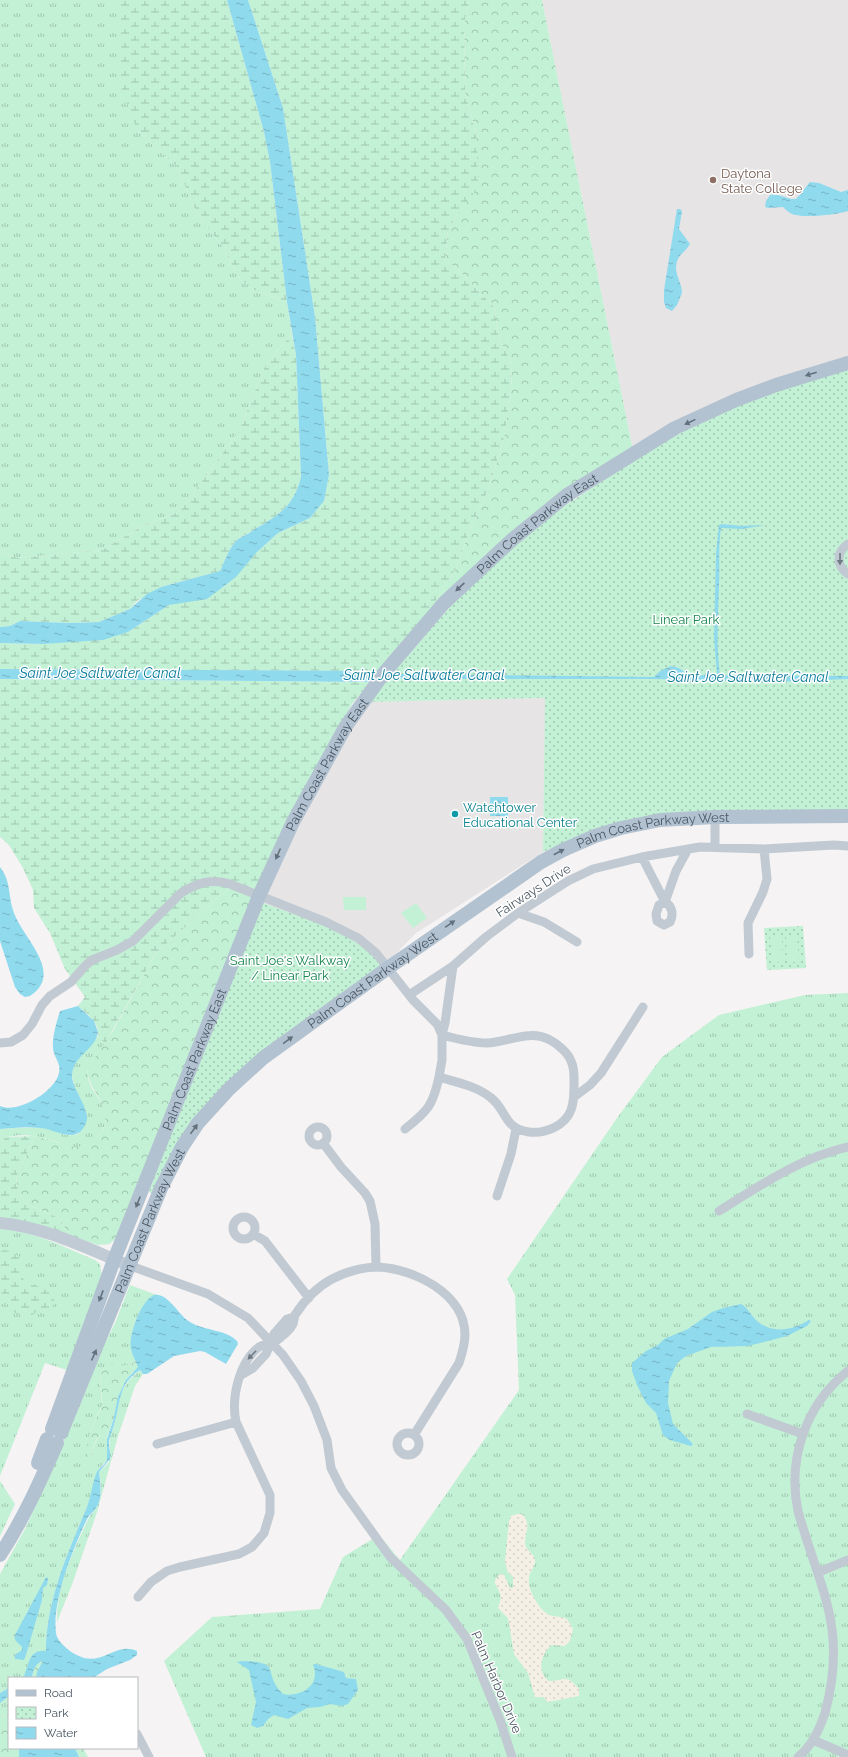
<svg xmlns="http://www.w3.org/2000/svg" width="848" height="1757" viewBox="0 0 848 1757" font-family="Raleway,sans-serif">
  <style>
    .education { fill: #e6e4e5 }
    .grass { fill: url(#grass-tufts) }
    .forest { fill: url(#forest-crowns) }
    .wetland { fill: url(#wetland-marsh) }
    .sand { fill: url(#sand-dots) }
    .park { fill: url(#park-dots) }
    .pitch { fill: #c3f1d5 }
    .water { fill: url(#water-ripples) }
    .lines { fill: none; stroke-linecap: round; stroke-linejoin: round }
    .street { stroke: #c1cad2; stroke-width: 9 }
    .secondary { stroke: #c1cbd6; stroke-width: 12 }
    .primary { stroke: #b3c2d1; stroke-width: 14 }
    .oneway { fill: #64717d }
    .oneway2 { fill: #6e7983 }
    .education-dot { fill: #8d6e63; stroke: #fff; stroke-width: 1.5 }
    .culture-dot { fill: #0f9aa8; stroke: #fff; stroke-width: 1.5 }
    .labels { text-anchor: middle; stroke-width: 3; stroke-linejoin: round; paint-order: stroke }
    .education-label { font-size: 13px; fill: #785e54; stroke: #fff; text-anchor: start }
    .street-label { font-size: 13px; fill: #4a5661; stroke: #fff }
    .park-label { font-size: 13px; fill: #17864f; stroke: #fff }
    .culture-label { font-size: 13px; fill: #0d838f; stroke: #fff; text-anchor: start }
    .water-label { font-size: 14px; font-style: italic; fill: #0c7c9b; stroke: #fff }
  </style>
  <defs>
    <pattern id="grass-tufts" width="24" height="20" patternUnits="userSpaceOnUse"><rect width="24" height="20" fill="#c3f1d5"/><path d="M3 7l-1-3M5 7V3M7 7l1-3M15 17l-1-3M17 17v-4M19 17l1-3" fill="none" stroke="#a0c6b0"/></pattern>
    <pattern id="forest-crowns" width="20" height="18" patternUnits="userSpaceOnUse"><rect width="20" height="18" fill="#c3f1d5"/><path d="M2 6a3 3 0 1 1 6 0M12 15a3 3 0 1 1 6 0" fill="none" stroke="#a0c6b0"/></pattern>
    <pattern id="wetland-marsh" width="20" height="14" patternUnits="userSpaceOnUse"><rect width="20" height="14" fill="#c3f1d5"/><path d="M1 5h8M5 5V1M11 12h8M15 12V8" fill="none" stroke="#a0c6b0"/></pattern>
    <pattern id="sand-dots" width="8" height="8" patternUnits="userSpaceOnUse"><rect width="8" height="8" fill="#f5f0e5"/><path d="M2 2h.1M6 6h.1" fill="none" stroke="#d4d0c7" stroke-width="1.8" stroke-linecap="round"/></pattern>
    <pattern id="park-dots" width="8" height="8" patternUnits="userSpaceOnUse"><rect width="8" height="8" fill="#c3f1d5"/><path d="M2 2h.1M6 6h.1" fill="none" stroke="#a0c6b0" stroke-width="1.8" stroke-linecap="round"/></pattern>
    <pattern id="water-ripples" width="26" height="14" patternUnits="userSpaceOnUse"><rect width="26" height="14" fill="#90daee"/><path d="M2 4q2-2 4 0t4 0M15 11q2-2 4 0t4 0" fill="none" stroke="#78b4c4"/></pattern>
  </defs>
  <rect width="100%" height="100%" fill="#f5f3f3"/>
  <path class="education" d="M542 0H848V359L633 450Z
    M546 698 543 852 416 933 383 967 261 902 296 824 367 702Z"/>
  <path class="grass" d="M0 0H119L137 130 178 168 192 203 204 224 221 244 240 279 254 290 287 302 292 334 266 364 239 431 180 511 139 528 102 550 17 558 0 551Z
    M848 993V1757H206L164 1661 212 1617 320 1609 343 1557 379 1535 400 1560 519 1390 515 1295 507 1279 617 1118 662 1057 719 1015 805 995Z
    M98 1036 105 1044 87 1069C88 1074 88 1080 90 1084 94 1094 104 1102 106 1114 107 1120 104 1129 100 1134 79 1158 69 1145 45 1138 35 1135 17 1134 8 1137 5 1138 2 1141 0 1142V1129C16 1128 32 1126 48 1129 59 1131 66 1138 78 1134L87 1117C85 1101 63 1076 76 1062 83 1053 91 1045 98 1036Z
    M0 1229C34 1231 64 1247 95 1260L100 1264 102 1277 67 1370 45 1363 0 1476Z
    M130 1285 157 1295C141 1298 127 1338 132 1352 133 1355 135 1358 136 1361 130 1365 121 1368 113 1365L103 1369 100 1379 102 1405 90 1432 92 1458C92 1451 95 1439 101 1435L107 1439V1460C105 1464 101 1465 99 1469 94 1481 92 1495 87 1507 68 1551 46 1602 46 1651L35 1652 24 1676 22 1678H9L7 1689 0 1693V1574L25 1529 44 1488 104 1345 115 1323Z
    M140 1370 143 1374 135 1386 118 1436 97 1512 73 1582 57 1622C56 1589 71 1556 85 1526 88 1518 92 1514 96 1508 103 1498 101 1482 99 1472L109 1462 110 1436 114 1426 121 1393 129 1380Z
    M0 1481 15 1504 0 1536Z
    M9 1696V1715L0 1716V1703Z"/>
  <path class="forest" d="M469 0H542L633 450 565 492 381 671H357L369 663 439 596 455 570 470 530 489 488 504 438 511 392 512 365 499 337 494 307 463 275 445 259 448 231 457 214 477 138 465 92 464 24Z
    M237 881 255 889 118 1237 109 1244 98 1245 69 1235 59 1218 26 1204 19 1193 16 1178 35 1136C61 1140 77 1159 100 1134 106 1127 107 1116 104 1108 98 1092 89 1088 87 1069L113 1031 156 953Z
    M136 1361 139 1367C121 1380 118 1401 113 1421 111 1427 108 1433 107 1439L101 1435C93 1439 93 1453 91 1460H88C85 1448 89 1432 95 1421 97 1416 101 1410 102 1404 103 1390 94 1374 109 1364 119 1366 128 1367 136 1361Z
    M43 1661 36 1678H32C33 1671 35 1662 43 1661Z
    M9 1715V1748H19V1757H0V1716Z
    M75 1748H83L88 1757H79Z"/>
  <path class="wetland" d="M119 0H227L264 132 270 162 287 302 254 290 240 279 221 244 204 224 192 203 178 168 137 130 120 84Z
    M248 0H469L464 24 465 92 477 138 478 188 457 214 448 231 445 259 463 275 494 307 499 337 512 365 511 392 504 438 489 488 470 530 455 570 439 596 415 628 386 654 357 671 0 669V643L43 644 128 632 169 605 256 553 278 533 310 518 324 501 329 474 315 317 283 108Z
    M292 334 296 355 301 477C294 507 277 516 252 531 247 534 240 537 236 541 228 550 225 561 220 571L161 587 137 601 130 609 99 622 69 623 20 621 10 626 0 627V551L17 558 102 550 139 528 180 511 239 431 266 364Z
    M0 679 370 682 352 704 328 747 255 889 237 881 156 953 105 1044 98 1036C100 1023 86 1013 78 1006L85 997 65 969 50 933 34 908 33 890 23 868 9 845 0 837Z
    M35 1136 16 1178 19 1193 26 1204 59 1218 69 1235 0 1218V1142L7 1137Z
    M5 1250 12 1252 20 1257 23 1279 48 1291 55 1301 51 1309C43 1306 38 1311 31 1316 26 1315 20 1315 15 1313 8 1309 5 1297 0 1291V1251Z"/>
  <path class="sand" d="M517 1514H522C532 1524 525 1531 525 1543 525 1551 535 1553 535 1561 535 1567 529 1572 529 1578 527 1589 539 1610 549 1615 555 1617 561 1616 567 1619L573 1629 570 1641 565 1646 552 1645C541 1653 536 1672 549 1681 565 1681 565 1673 579 1689V1696L548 1702 543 1697H535L528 1673 514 1654 508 1618 498 1608C503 1594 500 1594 495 1583V1580L500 1574 504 1575 510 1588H513V1577L508 1572 505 1562 509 1521 511 1516Z"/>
  <path class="park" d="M848 369V811L593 830 543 852 545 698 367 702 470 584 557 511 663 441 728 410 777 391Z
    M261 902 339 931 367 949 383 967 230 1081 153 1194 149 1192 156 1172Z
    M803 926 806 968 767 970 764 928Z"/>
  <path class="pitch" d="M343 897H366V910H344Z
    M416 903 427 918 413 928 401 913Z
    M786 935H797L799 962H787Z
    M770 936H782L783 962 772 963Z
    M545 1746 555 1749 561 1757H537L539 1750Z"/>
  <path class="water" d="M227 0H248L283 108 315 317 329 475 324 501 310 518 278 533 256 553 236 577 207 599 169 605 128 632 103 640 43 644 0 643V627L10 626 20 621 69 623 99 622 130 609 147 594 161 587 220 571C225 561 228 550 236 541 240 537 247 535 252 531 277 516 294 507 301 477L296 355 287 302 270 162 264 132Z
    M810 182 819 183 841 192 848 190V211C837 215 800 219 790 213 787 211 785 209 783 207L769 208 765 207 766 201 770 195C782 193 787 200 796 199Z
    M677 209H680L682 211 679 229 690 244C687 250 681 253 678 259 672 272 682 281 682 293L677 305 672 311 666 308 664 302V290Z
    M722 524 742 526 765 525 742 529 721 528C718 547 720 566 719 586 718 616 716 645 720 675L848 676V679L775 682 654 679H392L396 674 654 677 660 671 671 666 679 668 689 675H717L714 638 716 553 719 525Z
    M0 669 381 671 370 682 0 679Z
    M490 797H508V816H490Z
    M0 867C11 881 8 894 13 910 20 936 66 972 30 996L25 997 20 994 15 987 0 941Z
    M78 1006 94 1021 98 1032C96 1049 73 1056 72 1075 71 1084 84 1102 86 1112 88 1117 87 1123 84 1127 74 1144 55 1129 40 1128 26 1126 13 1128 0 1129V1106C17 1114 52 1093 58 1076 63 1063 53 1058 53 1047 52 1037 57 1021 60 1011Z
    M154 1295C168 1292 179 1316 190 1322 204 1331 225 1329 237 1341L238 1344 226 1364 205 1352 200 1351 174 1356 147 1374H143L140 1370C117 1385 121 1403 114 1425 112 1432 109 1437 109 1444 109 1449 111 1454 110 1459L99 1472C100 1480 102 1493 99 1502 97 1509 91 1513 87 1519 73 1549 52 1600 56 1633 57 1642 71 1653 79 1656 102 1667 116 1641 137 1651V1655L130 1660 107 1669 93 1678H36L37 1672 43 1661C35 1663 33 1671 32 1678H19L24 1676C29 1664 29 1649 46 1651 46 1601 68 1552 87 1507 91 1496 92 1485 96 1474 98 1468 104 1466 107 1460V1439L113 1421 118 1397 126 1380 138 1367C136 1361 132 1355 131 1349 128 1336 141 1300 154 1295Z
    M741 1304C748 1308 750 1314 756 1320 772 1335 793 1330 809 1320L811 1321 807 1326 787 1336 748 1346 711 1347 686 1356 677 1363 669 1381 668 1403 673 1424 693 1444 691 1446 670 1440 663 1435 656 1413 646 1403 637 1385 632 1371V1363L646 1351 658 1345 664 1339 688 1329 712 1312 723 1308Z
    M46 1577 48 1578 47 1585 43 1588 42 1600 26 1655 24 1660 15 1659V1655L22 1650V1647L15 1640V1635Z
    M242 1661C284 1662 261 1672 283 1694 295 1697 315 1690 315 1674 315 1671 314 1667 313 1664H316L344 1672 346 1678 356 1679 358 1690 348 1704 342 1706 330 1704 320 1707 307 1708 288 1719 274 1715 268 1719 263 1726 257 1728 251 1725 256 1702 249 1670 237 1662Z
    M9 1682V1696L0 1703V1693L7 1689Z
    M19 1748H75L79 1757H19Z"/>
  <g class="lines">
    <path class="street" d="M848 544C836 552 836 566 848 574
      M715 817V847
      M642 857 665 902 676 871 688 849
      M665 902C672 906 674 914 670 922L664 925 657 921 656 914 659 905Z
      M518 913 544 922 577 942
      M749 954 748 923 763 892 767 879 764 849
      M409 995 453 966 486 937 518 913 568 881 593 869 642 857 700 847 764 849 834 845 848 846
      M0 1043 11 1042 23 1035 32 1024 42 1005 50 996 71 982 85 966 92 960 117 950 133 941 181 893C197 883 212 878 230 884L326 922 358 938 376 953 413 1000 437 1024 442 1035C457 1039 472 1043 487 1043 508 1042 530 1029 550 1040 558 1044 568 1053 571 1061 575 1069 574 1078 574 1086 574 1093 574 1102 571 1110 565 1126 545 1134 529 1132 503 1129 507 1109 490 1097 476 1086 456 1082 439 1077L442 1060V1035L445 1023 453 966
      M574 1097 590 1085 601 1073 643 1007
      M309 1136a9 9 0 1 1 18 0a9 9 0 1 1-18 0Z
      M405 1129C428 1111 433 1105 439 1077
      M323 1143 341 1167 365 1193 370 1201 375 1224 376 1267
      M497 1196 511 1154 516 1129
      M719 1211C761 1185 800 1158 848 1147
      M233 1228a11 11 0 1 1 22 0a11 11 0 1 1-22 0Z
      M253 1234 265 1241 309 1298
      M128 1265 208 1294 248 1318 283 1355 301 1381 314 1406 327 1440 331 1468 342 1490 390 1557 446 1610 467 1639 500 1720 512 1757
      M241 1375 253 1368 266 1354 274 1334 287 1319 294 1317
      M747 1414 803 1434
      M397 1444a11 11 0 1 1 22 0a11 11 0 1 1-22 0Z
      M157 1444 236 1422
      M819 1572 848 1560
      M138 1597 151 1582 167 1571 180 1567 239 1554 252 1547 264 1533 270 1513V1495L236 1422C231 1398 239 1362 259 1347 266 1343 276 1343 281 1337 285 1334 291 1328 293 1324 294 1321 294 1318 295 1315 304 1301 317 1287 332 1279 345 1272 363 1267 378 1267 414 1269 464 1293 465 1334 465 1344 462 1354 459 1363L414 1435
      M137 1734 149 1757
      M813 1740 848 1755
      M798 1757C812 1746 819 1730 825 1713 848 1627 820 1590 798 1511 787 1459 806 1404 848 1371"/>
    <path class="secondary" d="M0 1223C45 1227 86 1248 128 1265"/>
    <g class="primary">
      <path id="s1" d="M52 1429 114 1260 259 896 293 822 346 726 384 673 444 603 513 539 567 495 675 428 736 400 776 385 848 363"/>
      <path id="s2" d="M61 1433 161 1188 182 1147 198 1123 229 1089 263 1058 388 968 541 862 563 850 595 836 621 828 660 820 715 817 848 816"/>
      <path d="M38 1463 47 1439"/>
      <path d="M0 1555C23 1520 40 1482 57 1443"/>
    </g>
  </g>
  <defs><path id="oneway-solid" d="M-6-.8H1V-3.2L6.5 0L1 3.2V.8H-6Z"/></defs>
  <g class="oneway">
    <use href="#oneway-solid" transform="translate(811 374) rotate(163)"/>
    <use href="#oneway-solid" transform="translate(690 422) rotate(154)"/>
    <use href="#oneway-solid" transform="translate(460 587) rotate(137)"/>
    <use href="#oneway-solid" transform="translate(559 852) rotate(-28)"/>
    <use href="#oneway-solid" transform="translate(278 854) rotate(114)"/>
    <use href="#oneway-solid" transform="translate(450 924) rotate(-35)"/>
    <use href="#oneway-solid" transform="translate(288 1040) rotate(-36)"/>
    <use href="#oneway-solid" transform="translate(194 1129) rotate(-54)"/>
    <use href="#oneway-solid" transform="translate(138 1202) rotate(112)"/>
    <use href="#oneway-solid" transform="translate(101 1296) rotate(111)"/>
    <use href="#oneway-solid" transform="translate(94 1355) rotate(-66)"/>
  </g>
  <g class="oneway2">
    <use href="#oneway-solid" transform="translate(840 559) rotate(90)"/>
    <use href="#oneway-solid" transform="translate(252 1355) rotate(134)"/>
  </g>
  <circle class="education-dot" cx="713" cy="180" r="4"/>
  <circle class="culture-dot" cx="455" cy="814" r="4"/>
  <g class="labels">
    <g class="education-label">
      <text x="721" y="178">Daytona<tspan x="721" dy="15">State College</tspan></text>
    </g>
    <g class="street-label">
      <text dy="5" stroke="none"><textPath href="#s1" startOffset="1043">Palm Coast Parkway East</textPath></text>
      <text dy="5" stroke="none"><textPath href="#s1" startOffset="720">Palm Coast Parkway East</textPath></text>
      <text dy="5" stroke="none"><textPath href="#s2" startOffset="890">Palm Coast Parkway West</textPath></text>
      <text transform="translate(533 890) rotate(-33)" y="5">Fairways Drive</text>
      <text dy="5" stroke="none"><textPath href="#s2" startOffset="566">Palm Coast Parkway West</textPath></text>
      <text dy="5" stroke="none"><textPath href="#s1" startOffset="396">Palm Coast Parkway East</textPath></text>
      <text dy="5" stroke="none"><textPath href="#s2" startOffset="230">Palm Coast Parkway West</textPath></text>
      <text transform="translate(497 1682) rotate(67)" y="5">Palm Harbor Drive</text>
    </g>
    <g class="park-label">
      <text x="686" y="624">Linear Park</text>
      <text x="290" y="965">Saint Joe's Walkway<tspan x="290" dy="15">/ Linear Park</tspan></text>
    </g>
    <g class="culture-label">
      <text x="463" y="812">Watchtower<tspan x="463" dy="15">Educational Center</tspan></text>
    </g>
    <g class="water-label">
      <text x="100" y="678">Saint Joe Saltwater Canal</text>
      <text x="424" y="680">Saint Joe Saltwater Canal</text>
      <text x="748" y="682">Saint Joe Saltwater Canal</text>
    </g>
  </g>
  <rect x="8" y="1677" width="130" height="72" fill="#ffffff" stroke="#b7bbc0"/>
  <rect x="16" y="1690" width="20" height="6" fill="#b3c2d1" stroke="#b7bbc0"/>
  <text x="44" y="1697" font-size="12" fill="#4a5661">Road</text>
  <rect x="16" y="1707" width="20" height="12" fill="url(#park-dots)" stroke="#b7bbc0"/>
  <text x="44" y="1717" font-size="12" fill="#4a5661">Park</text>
  <rect x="16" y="1727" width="20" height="12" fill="url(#water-ripples)" stroke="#b7bbc0"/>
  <text x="44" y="1737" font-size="12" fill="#4a5661">Water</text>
</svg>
